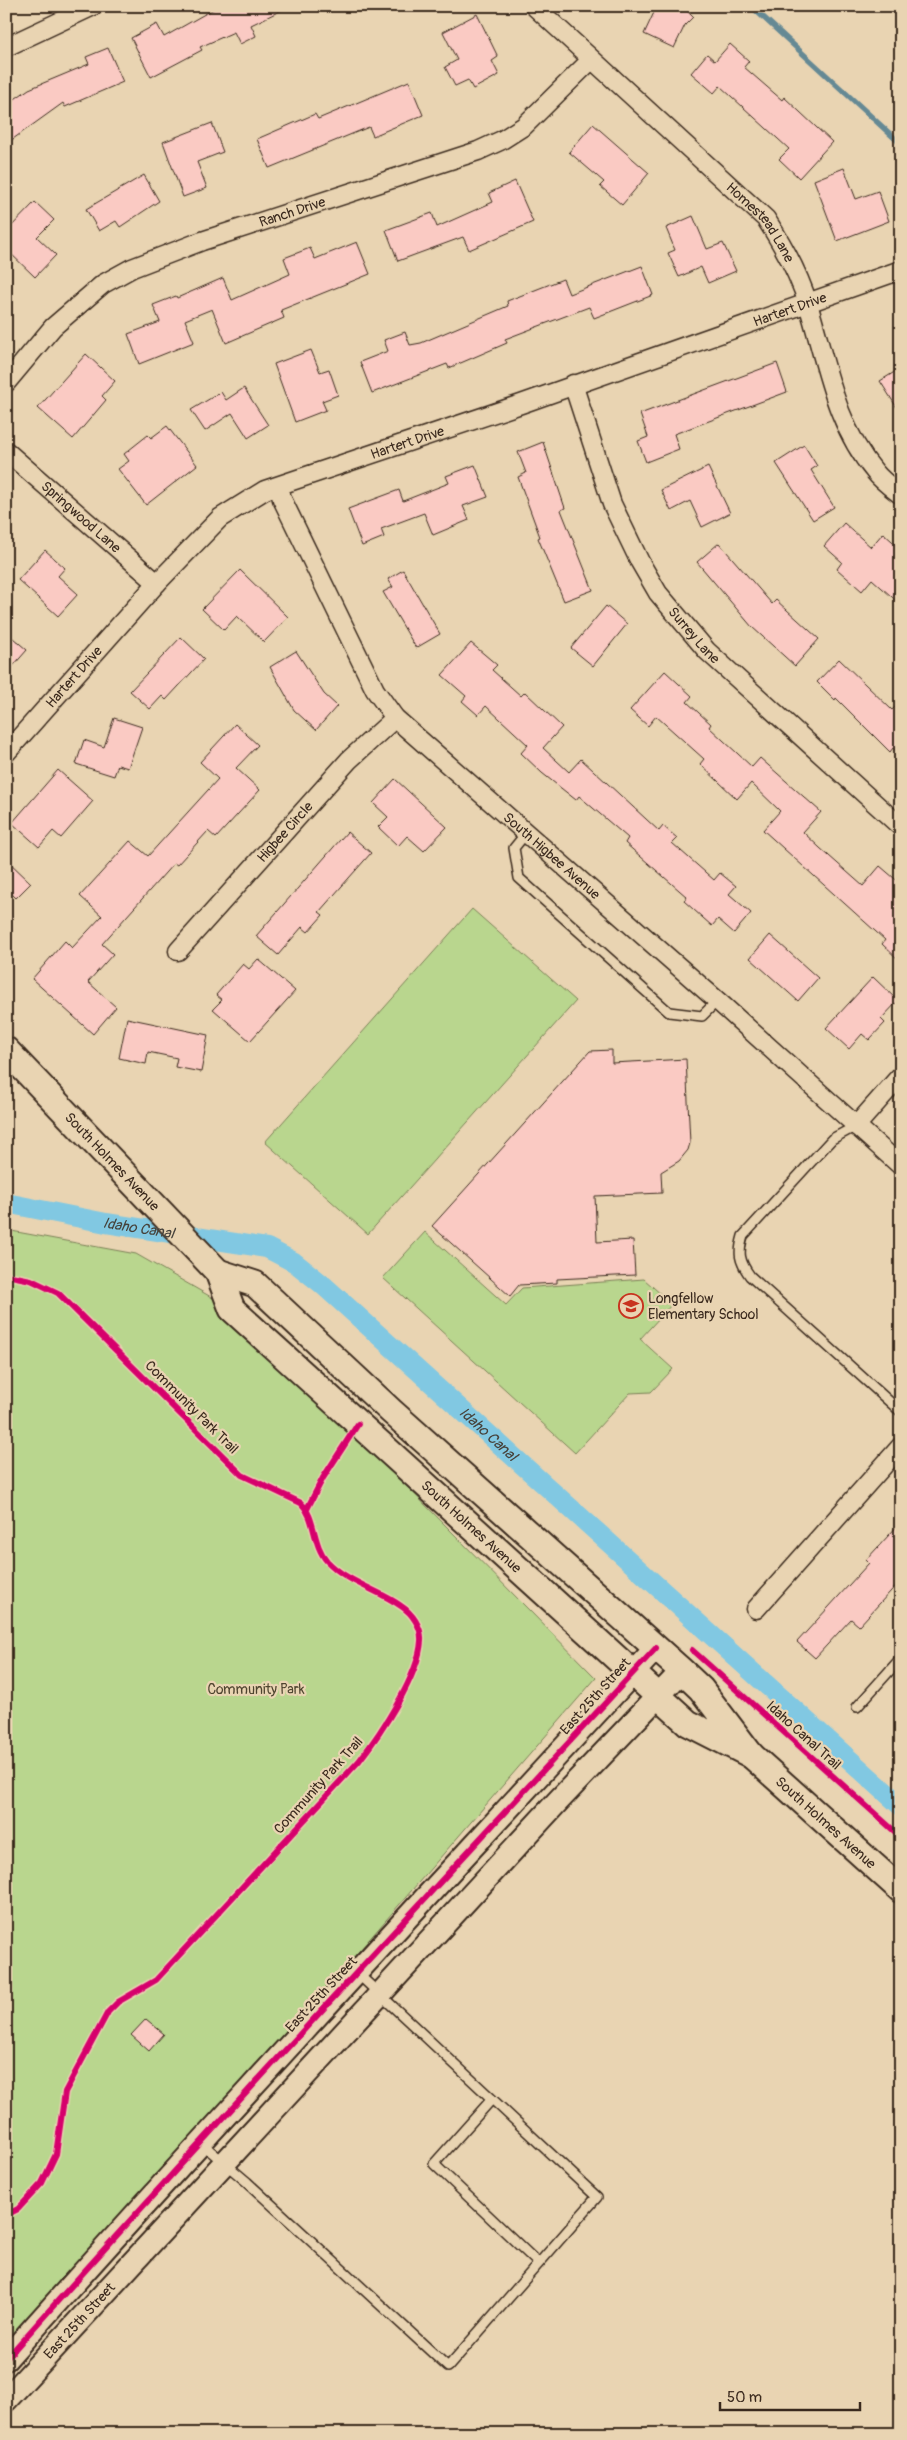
<svg xmlns="http://www.w3.org/2000/svg" width="907" height="2440" viewBox="0 0 907 2440" font-family="Pangolin,sans-serif">
  <style>
    .green { fill: #b9d68e; stroke: #7a8056 }
    .lines { fill: none; stroke-linecap: round; stroke-linejoin: round }
    .stream { stroke: #658994; stroke-width: 5.5 }
    .canal { stroke: #81c8e2; stroke-width: 20 }
    .building { fill: #facac3; stroke: #3b2a1e }
    .service-casing { stroke: #3b2a1e; stroke-width: 12 }
    .minor-casing { stroke: #3b2a1e; stroke-width: 21 }
    .tertiary-casing { stroke: #3b2a1e; stroke-width: 26 }
    .secondary-casing { stroke: #3b2a1e; stroke-width: 29 }
    .service { stroke: #e9d4b2; stroke-width: 9 }
    .minor { stroke: #e9d4b2; stroke-width: 18 }
    .tertiary { stroke: #e9d4b2; stroke-width: 22 }
    .secondary { stroke: #e9d4b2; stroke-width: 25 }
    .cycleway-casing { stroke: #e9d4b2; stroke-width: 9 }
    .cycleway { stroke: #d6006c; stroke-width: 6 }
    .labels { text-anchor: middle; stroke-width: 4.5; stroke-linejoin: round; paint-order: stroke }
    .street-label { font-size: 14px; fill: #3b2a1e; stroke: #e9d4b2 }
    .poi-label { font-size: 14px; fill: #3b2a1e; stroke: #e9d4b2; text-anchor: start }
    .park-label { font-size: 14px; fill: #4e442f; stroke: #e9d4b2 }
    .water-label { font-size: 15px; font-style: italic; fill: #46423b; stroke: #e9d4b2 }
  </style>
  <rect width="100%" height="100%" fill="#e9d4b2"/>
  <filter id="ink" filterUnits="userSpaceOnUse"><feTurbulence type="fractalNoise" baseFrequency=".02" numOctaves="2"/><feDisplacementMap in="SourceGraphic" scale="10" xChannelSelector="R" yChannelSelector="G"/><feConvolveMatrix kernelMatrix="1 2 1 2 8 2 1 2 1" color-interpolation-filters="sRGB"/></filter>
  <g filter="url(#ink)">
    <path class="green" d="M472 909 576 1001 368 1234 265 1142Z
      M6 1230 136 1254 232 1309 596 1678 6 2358Z
      M425 1232 506 1305 522 1288 644 1279 672 1304 640 1339 673 1369 651 1392 630 1393 575 1453 383 1278Z"/>
    <g class="lines">
      <path class="stream" d="M751 6 901 144"/>
      <path class="canal" id="s1" d="M6 1203 106 1223 267 1248 294 1262 323 1285 901 1806"/>
    </g>
    <path class="building" d="M219 6H290L251 25 256 36 240 44 234 32 200 47 202 50 151 77 131 38 157 24 164 37Z
      M657 6H682L693 17 685 25 674 48 644 34Z
      M477 14 498 57 492 61 499 75 473 89 468 80 455 86 445 67 457 60 443 32Z
      M730 44 749 61 744 67 782 100 784 97 832 142 799 178 779 159 789 149 720 86 714 93 691 73 707 54 715 61Z
      M108 48 123 82 65 107 63 103 6 144V105L29 89 89 64 86 57Z
      M409 81 423 115 373 136 369 127 269 168 257 139 315 114 318 119Z
      M212 123 223 152 197 162 207 188 183 197 163 142Z
      M593 124 649 173 622 205 600 186 604 182 569 152Z
      M844 168 856 199 878 191 889 221 837 241 814 180Z
      M144 175 159 201 120 227 116 221 99 231 86 209Z
      M515 181 533 222 469 250 463 237 398 261 386 230 432 213 437 227 493 202 489 193Z
      M35 202 54 220 37 237 56 255 35 277 6 249V232Z
      M693 216 707 249 723 243 736 271 708 283 701 267 679 277 668 253 675 250 666 228Z
      M357 242 370 274 281 310 284 318 226 343 212 309 185 320 194 342 139 364 128 334 160 322 153 305 176 296 177 298 223 278 232 300 290 274 284 258 310 248 315 259Z
      M642 266 653 295 594 318 589 307 505 339 507 343 449 368 447 364 372 393 360 362 388 351 384 340 405 332 410 345 421 343 508 306 507 301 563 279 569 294Z
      M311 350 320 372 329 369 338 395 322 401 326 410 295 422 274 364Z
      M86 354 115 381 102 396 106 400 73 439 38 408Z
      M777 363 787 392 674 434 679 449 646 462 638 441 648 437 640 414Z
      M901 368V414L880 381Z
      M244 388 268 425 248 438 232 413 205 431 191 410 221 392 226 400Z
      M167 426 197 465 146 505 118 469 129 461 124 454 148 435 151 438Z
      M543 442 565 508 561 510 593 590 564 601 538 538 540 537 518 477 526 473 518 452Z
      M804 445 817 466 811 470 834 507 813 520 776 463Z
      M475 465 488 497 463 506 469 520 433 535 424 513 381 529 384 537 362 546 348 509 399 490 403 501 449 483 446 476Z
      M708 467 730 513 702 527 690 501 671 511 661 490Z
      M844 523 871 547 883 533 901 549V605L872 579 862 591 837 569 842 562 824 546Z
      M719 543 772 604 776 600 819 639 795 666 752 627 697 562Z
      M45 550 65 568 58 576 78 594 58 616 18 580Z
      M240 570 288 617 264 642 237 616 224 630 202 609Z
      M403 570 440 634 416 648 383 592 393 587 388 579Z
      M606 606 627 624 593 666 571 648Z
      M6 632 27 650 6 674Z
      M181 637 204 659 166 700 162 696 150 709 130 691Z
      M471 643 497 665 492 670 521 696 525 692 562 727 543 748 569 772 581 759 659 831 663 826 677 838 672 843 714 880 720 873 736 886 729 894 751 913 734 933 718 919 712 926 684 901 687 897 625 843 628 838 579 796 576 800 542 773 521 753 528 745 486 706 478 715 462 701 466 696 442 675Z
      M296 651 324 694 337 706 316 730 294 710 270 667Z
      M839 659 892 710 901 701V756L893 748 890 752 836 698 835 700 817 682Z
      M665 671 692 696 687 702 711 724 709 727 752 767 760 758 821 812 803 832 820 848 863 886 880 866 901 884V962L882 944 885 940 763 830 780 811 751 783 737 799 700 764 704 759 656 716 648 726 630 710Z
      M114 718 142 727 128 768 118 765 114 776 76 764 84 740 104 747Z
      M235 724 258 745 236 768 260 790 216 838 208 831 177 865 174 863 102 944 113 954 88 982 116 1007 93 1034 32 979 65 941 72 948 102 916 80 896 130 841 148 856 218 779 200 762Z
      M58 770 93 801 61 838 53 831 39 847 12 823Z
      M395 779 447 827 424 851 407 836 398 846 378 827 388 817 373 803Z
      M347 832 371 853 319 912 323 915 308 932 302 927 278 955 256 936Z
      M6 859 31 883 16 898 6 888Z
      M770 935 818 978 798 1001 750 958Z
      M258 959 295 991 250 1041 213 1009 222 1000 216 995 243 964 249 969Z
      M873 977 898 1001 881 1019 885 1023 869 1040 862 1034 849 1049 826 1028Z
      M127 1018 208 1035 201 1072 175 1067 177 1058 148 1052 146 1064 119 1058Z
      M612 1050V1063L686 1059 690 1143 688 1150 679 1161 661 1172 662 1193 595 1196 597 1242 633 1240 635 1275 557 1279V1283L519 1285 510 1296 432 1226 590 1051Z
      M901 1522V1580L859 1626 851 1619 815 1658 797 1642 869 1563 866 1560Z
      M146 2019 164 2034 149 2051 131 2035Z"/>
    <g class="lines">
      <defs>
        <path id="service" d="M527 832 514 848 519 878 669 1012 702 1016 717 1001
          M856 1126 832 1139 743 1236C738 1253 739 1261 750 1276L901 1412
          M857 1707 901 1658
          M492 2099 434 2164 538 2263
          M201 2143 247 2182 448 2367 597 2197 357 1973"/>
        <g id="minor">
          <path id="s2" d="M534 6 766 219C783 245 799 274 808 304 826 362 835 425 875 472 882 481 892 488 901 495"/>
          <path d="M6 47 93 6"/>
          <path id="s3" d="M6 383 53 327 103 284 132 268 202 241 478 151 502 140 524 126 591 60"/>
          <path id="s4" d="M573 384 612 504 640 562 658 593 707 651 901 827"/>
          <path id="s5" d="M6 451 157 583"/>
          <path id="s6" d="M279 487 282 499 375 690 395 718 720 1003 901 1166"/>
          <path id="s7" d="M6 753 157 583 220 518 265 490 521 404 901 270"/>
          <path id="s8" d="M178 951 349 760 395 718"/>
          <path d="M856 1126 901 1075"/>
          <path d="M756 1609 901 1446"/>
        </g>
        <g id="tertiary">
          <path d="M6 2359C219 2119 439 1884 656 1648"/>
          <path id="s9" d="M6 2400 558 1801 682 1671"/>
        </g>
        <g id="secondary">
          <path id="s10" d="M6 1050 218 1272 232 1309 688 1723 751 1755"/>
          <path id="s11" d="M218 1272 255 1284 391 1411 682 1671 701 1689 751 1755 901 1890"/>
        </g>
      </defs>
      <use href="#service" class="service-casing"/>
      <use href="#minor" class="minor-casing"/>
      <use href="#tertiary" class="tertiary-casing"/>
      <use href="#secondary" class="secondary-casing"/>
      <use href="#service" class="service"/>
      <use href="#minor" class="minor"/>
      <use href="#tertiary" class="tertiary"/>
      <use href="#secondary" class="secondary"/>
      <defs>
        <path id="cycleway" d="M6 1275 31 1280 58 1293 242 1475 301 1503C316 1518 312 1544 327 1561 348 1583 377 1589 401 1606 412 1613 422 1627 421 1641 419 1676 380 1734 359 1761L156 1980 118 2002 108 2012 65 2092 56 2154 42 2183 18 2209 6 2215
          M307 1509 323 1478 358 1424
          M692 1650 901 1837
          M6 2359C219 2119 439 1884 656 1648"/>
      </defs>
      <use href="#cycleway" class="cycleway-casing"/>
      <use href="#cycleway" class="cycleway"/>
    </g>
  </g>
  <defs>
    <symbol id="school-ring" viewBox="-11 -11 22 22"><circle r="9.5" fill="#e9d4b2" stroke="#c8321e" stroke-width="1.5"/><path d="M0-5L7-2L0 1L-7-2ZM-4 1L0 2.5L4 1V4Q0 6-4 4Z" fill="#c8321e"/></symbol>
  </defs>
  <g fill-rule="evenodd">
    <use href="#school-ring" x="617" y="1292" width="28" height="28"/>
  </g>
  <g class="labels">
    <g class="street-label">
      <text dy="5" stroke="none"><textPath href="#s3" startOffset="342">Ranch Drive</textPath></text>
      <text dy="5" stroke="none"><textPath href="#s2" startOffset="314">Homestead Lane</textPath></text>
      <text dy="5" stroke="none"><textPath href="#s7" startOffset="926">Hartert Drive</textPath></text>
      <text dy="5" stroke="none"><textPath href="#s7" startOffset="521">Hartert Drive</textPath></text>
      <text dy="5" stroke="none"><textPath href="#s5" startOffset="100">Springwood Lane</textPath></text>
      <text dy="5" stroke="none"><textPath href="#s4" startOffset="282">Surrey Lane</textPath></text>
      <text dy="5" stroke="none"><textPath href="#s7" startOffset="102">Hartert Drive</textPath></text>
      <text dy="5" stroke="none"><textPath href="#s8" startOffset="160">Higbee Circle</textPath></text>
      <text dy="5" stroke="none"><textPath href="#s6" startOffset="468">South Higbee Avenue</textPath></text>
      <text dy="5" stroke="none"><textPath href="#s10" startOffset="154">South Holmes Avenue</textPath></text>
      <text transform="translate(192 1407) rotate(45)" y="5">Community Park Trail</text>
      <text dy="5" stroke="none"><textPath href="#s10" startOffset="670">South Holmes Avenue</textPath></text>
      <text transform="translate(595 1696) rotate(-48)" y="5">East 25th Street</text>
      <text transform="translate(804 1735) rotate(42)" y="5">Idaho Canal Trail</text>
      <text transform="translate(318 1785) rotate(-48)" y="5">Community Park Trail</text>
      <text dy="5" stroke="none"><textPath href="#s11" startOffset="825">South Holmes Avenue</textPath></text>
      <text transform="translate(321 1994) rotate(-47)" y="5">East 25th Street</text>
      <text dy="5" stroke="none"><textPath href="#s9" startOffset="108">East 25th Street</textPath></text>
    </g>
    <g class="poi-label">
      <text x="648" y="1303">Longfellow<tspan x="648" dy="16">Elementary School</tspan></text>
    </g>
    <g class="park-label">
      <text x="256" y="1694">Community Park</text>
    </g>
    <g class="water-label">
      <text dy="5" stroke="none"><textPath href="#s1" startOffset="135">Idaho Canal</textPath></text>
      <text dy="5" stroke="none"><textPath href="#s1" startOffset="555">Idaho Canal</textPath></text>
    </g>
  </g>
  <rect width="907" height="2440" fill="none" stroke="#e9d4b2" stroke-width="25"/>
  <rect x="12" y="12" width="882" height="2415" fill="none" stroke="#3b2a1e" stroke-width="2" filter="url(#ink)"/>
  <path d="M720 2402v8h140v-8" fill="none" stroke="#3b2a1e" stroke-width="2.5"/>
  <text x="727" y="2402" font-size="15" fill="#3b2a1e" stroke="#e9d4b2" stroke-width="4" paint-order="stroke">50 m</text>
</svg>
